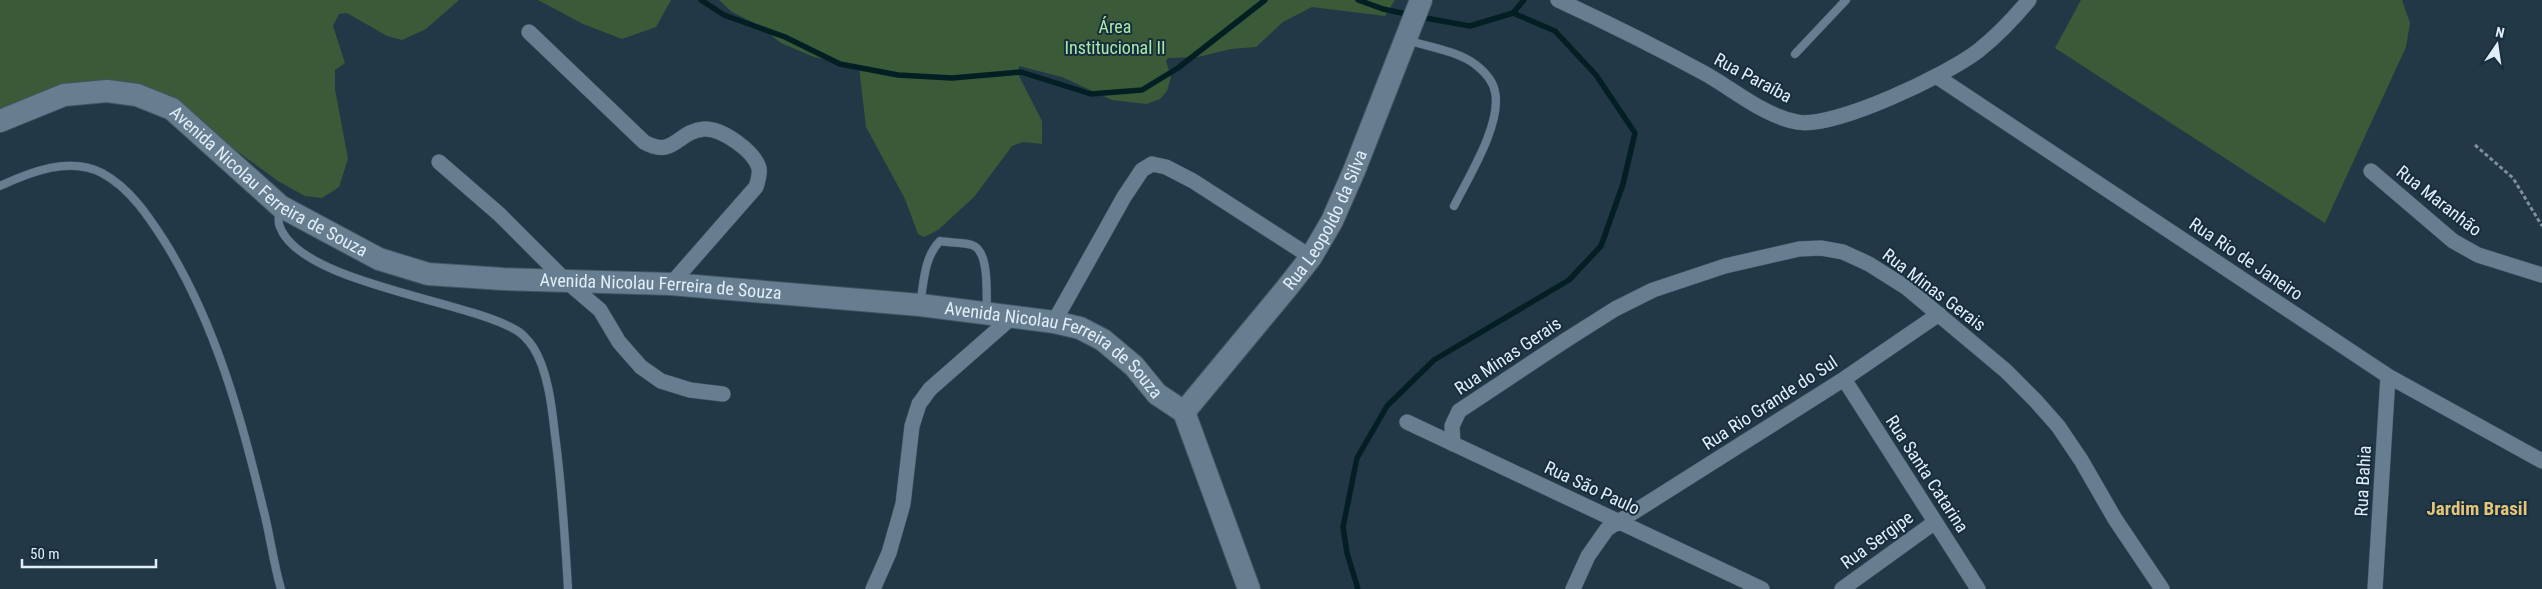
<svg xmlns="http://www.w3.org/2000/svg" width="2542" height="589" viewBox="0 0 2542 589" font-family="'Roboto Condensed',sans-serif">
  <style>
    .green { fill: #3a5a38 }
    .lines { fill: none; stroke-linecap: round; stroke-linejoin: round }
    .stream { stroke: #041f23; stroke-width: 5.5 }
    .lane-casing { stroke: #415562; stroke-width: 9 }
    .street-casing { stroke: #415562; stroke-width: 16 }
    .secondary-casing { stroke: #415562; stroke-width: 24 }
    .path { stroke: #7e8f9c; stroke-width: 3; stroke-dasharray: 4 2.5; stroke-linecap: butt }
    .lane { stroke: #667e90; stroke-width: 8 }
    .street { stroke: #667e90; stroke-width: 15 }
    .secondary { stroke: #667e90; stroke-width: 22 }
    .labels { text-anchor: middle; stroke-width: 4; stroke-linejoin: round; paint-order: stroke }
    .park-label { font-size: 18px; fill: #aaeba7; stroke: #182d3d }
    .street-label { font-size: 18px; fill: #e1eef8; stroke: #182d3d }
    .neighbourhood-label { font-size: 19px; font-weight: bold; fill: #e4c57a; stroke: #182d3d }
  </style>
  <rect width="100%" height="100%" fill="#223847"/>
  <path class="green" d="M0 0H459L426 29 402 40 387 36 347 13 339 14 333 26 345 63 335 70V89L348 159 339 187 322 198 305 196 278 181 186 114 153 97 0 111Z
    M538 0H671L656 27 622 39 583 24Z
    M719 0H1395L1385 16 1312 7 1283 22 1256 47 1231 49 1198 57 1168 58 1166 61 1171 77 1167 91 1160 99 1147 104 1112 100 1062 77 1019 66 1018 74 1042 121V144L1023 142 1012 146 974 197 938 230 924 237 918 234 905 199 866 127 859 67 814 57 781 43 758 25 732 12Z
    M2081 0H2402L2410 23 2406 47 2325 223 2055 48Z"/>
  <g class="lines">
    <path class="stream" d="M701 0 724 15 785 37 840 64 898 75 952 78 1021 72 1091 94 1142 90 1178 68 1265 0
      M1358 0 1383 9 1411 15
      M1513 13 1524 0
      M1358 589 1347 553 1343 527 1357 458 1387 406 1434 360 1569 280 1601 246 1623 184 1635 133 1596 75 1555 31 1513 13 1470 26 1420 17"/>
    <defs>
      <path id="lane" d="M1407 40C1429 47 1458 51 1476 65 1485 72 1493 80 1495 92 1502 124 1468 178 1454 206
        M1795 54 1846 0
        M0 186C30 172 70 156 102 173 130 188 149 217 165 242 215 323 241 416 263 508 270 534 273 562 281 589
        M280 208C279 214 277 221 280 227 301 283 464 300 514 329 521 332 529 341 533 347 548 370 552 408 555 435 562 486 565 537 568 589
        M920 304C924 282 924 257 940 241 950 243 962 242 972 245 990 251 986 294 987 310"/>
      <path id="street" d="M1558 0C1608 23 1656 47 1704 73 1733 89 1764 116 1797 122 1835 129 1948 74 1978 51 1998 35 2014 18 2029 0
        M529 32 644 142C674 159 677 131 704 129 722 128 754 151 759 168 760 174 758 181 756 187L671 284
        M1936 76 2388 376 2542 461
        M439 162 499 214 566 281 600 310 619 342 641 367 661 381 690 390 723 394
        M2371 171 2453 241 2478 255 2542 275
        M1054 322 1124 197 1142 170 1152 164 1166 167 1193 181 1311 257
        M1844 379 1978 589
        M1407 422 1762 589
        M1453 444 1452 426 1459 411 1566 340 1615 309 1653 290 1725 266 1799 249 1821 248 1843 252 1869 264 1907 288 2006 371 2035 400 2058 426 2081 460 2115 519 2162 589
        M873 589 889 553 903 504 912 426 919 404 930 389 1011 318
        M1573 589 1588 556 1607 529 1844 379 1939 314
        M1842 589 1935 522
        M2375 589 2388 376"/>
      <g id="secondary">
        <path id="s1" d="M0 121 64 95 107 91 137 95 172 109 280 206 379 259 428 274 503 279 671 284 920 305 1054 322 1080 328 1103 340 1134 366 1157 394 1184 412 1249 589"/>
        <path id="s2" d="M1184 412 1286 289 1311 257 1332 221 1354 171 1421 0"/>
      </g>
    </defs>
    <use href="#lane" class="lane-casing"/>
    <use href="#street" class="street-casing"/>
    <use href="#secondary" class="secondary-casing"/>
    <path class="path" d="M2475 145 2513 178 2542 226"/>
    <use href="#lane" class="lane"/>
    <use href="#street" class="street"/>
    <use href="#secondary" class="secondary"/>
  </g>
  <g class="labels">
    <g class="park-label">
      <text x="1115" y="33">Área<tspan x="1115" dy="21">Institucional II</tspan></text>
    </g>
    <g class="street-label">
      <text transform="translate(1753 78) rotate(28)" y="6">Rua Paraíba</text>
      <text dy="6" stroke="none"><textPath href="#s1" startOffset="302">Avenida Nicolau Ferreira de Souza</textPath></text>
      <text transform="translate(2439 201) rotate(38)" y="6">Rua Maranhão</text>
      <text dy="6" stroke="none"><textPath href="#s2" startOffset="240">Rua Leopoldo da Silva</textPath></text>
      <text transform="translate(2246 259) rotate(34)" y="6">Rua Rio de Janeiro</text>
      <text dy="6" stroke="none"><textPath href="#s1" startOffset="722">Avenida Nicolau Ferreira de Souza</textPath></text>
      <text transform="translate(1934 290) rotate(37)" y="6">Rua Minas Gerais</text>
      <text dy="6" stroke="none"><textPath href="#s1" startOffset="1128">Avenida Nicolau Ferreira de Souza</textPath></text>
      <text transform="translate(1508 356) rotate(-34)" y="6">Rua Minas Gerais</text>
      <text transform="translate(1770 403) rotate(-33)" y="6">Rua Rio Grande do Sul</text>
      <text transform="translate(1927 474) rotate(57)" y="6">Rua Santa Catarina</text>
      <text transform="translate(2363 481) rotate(-87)" y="6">Rua Bahia</text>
      <text transform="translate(1592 488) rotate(25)" y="6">Rua São Paulo</text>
      <text transform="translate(1877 540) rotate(-36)" y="6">Rua Sergipe</text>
    </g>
    <g class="neighbourhood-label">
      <text x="2477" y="515">Jardim Brasil</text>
    </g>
  </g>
  <g transform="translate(2497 45) rotate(13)" stroke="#182d3d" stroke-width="4" paint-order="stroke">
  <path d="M0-4L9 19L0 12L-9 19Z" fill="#e1eef8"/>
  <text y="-8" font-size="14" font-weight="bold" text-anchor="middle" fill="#e1eef8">N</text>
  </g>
  <path d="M22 559v8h134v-8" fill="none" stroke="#e1eef8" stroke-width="2.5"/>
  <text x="30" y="559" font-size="15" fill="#e1eef8" stroke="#182d3d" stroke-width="4" paint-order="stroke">50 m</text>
</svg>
